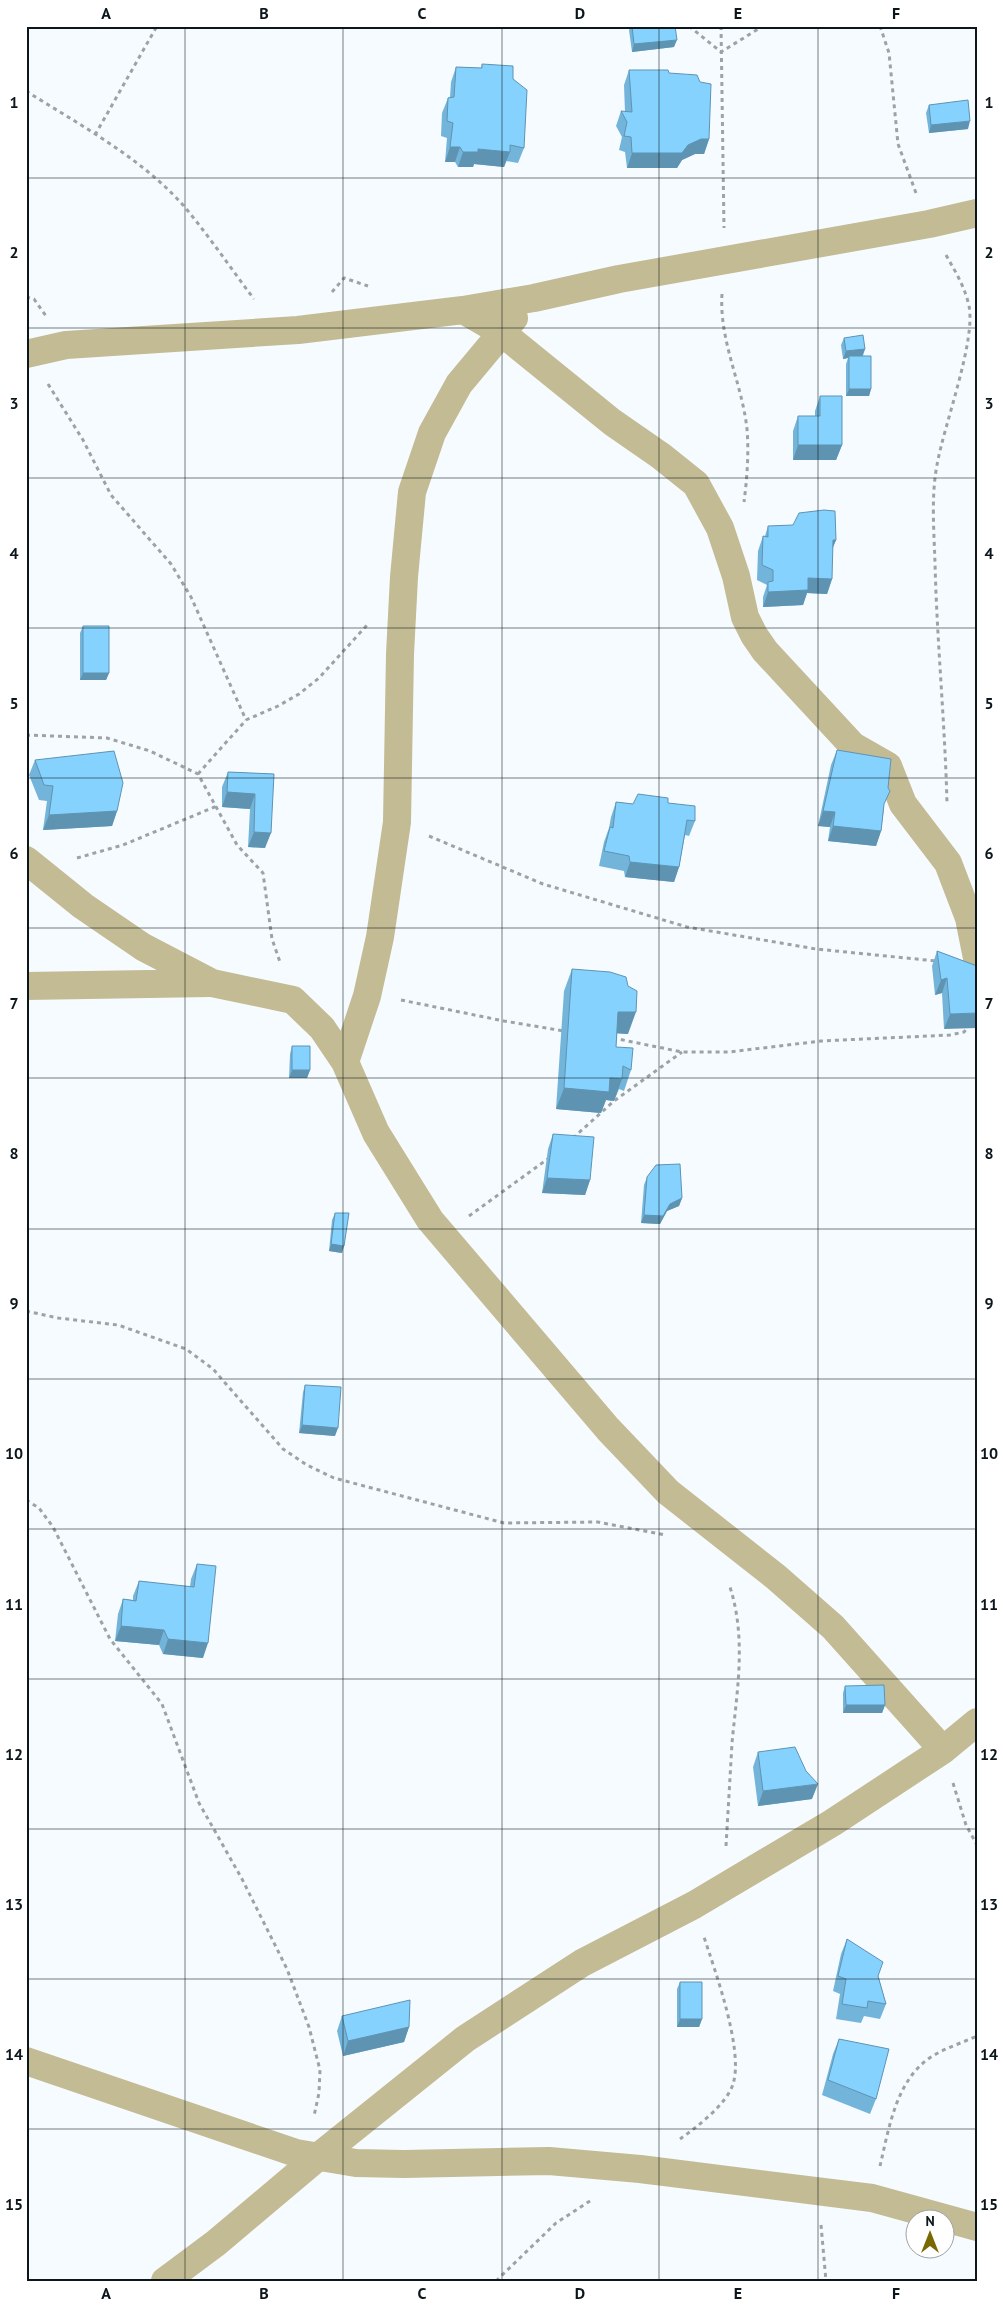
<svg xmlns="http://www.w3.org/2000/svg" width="1003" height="2307" viewBox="0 0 1003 2307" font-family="'PT Sans',sans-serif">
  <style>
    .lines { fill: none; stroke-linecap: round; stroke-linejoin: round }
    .path { stroke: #9ca3a7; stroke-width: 3; stroke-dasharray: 4 4; stroke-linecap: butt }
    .minor { stroke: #c3bb93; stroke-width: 28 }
    .wall { fill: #73b5da }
    .shaded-wall { fill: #5e93b2 }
    .building { fill: #86d2fe; stroke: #5e93b2 }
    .grid { fill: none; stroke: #0c161b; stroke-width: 1; stroke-opacity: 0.55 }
    .neatline { fill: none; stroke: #0c161b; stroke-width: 2 }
    .grid-label { font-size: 16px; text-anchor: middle; font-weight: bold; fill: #0c161b }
  </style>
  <rect width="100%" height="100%" fill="#f6fbff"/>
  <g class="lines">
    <path class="path" d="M689 26 721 52 763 26
      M721 26 724 228
      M880 26 889 53 898 144 916 193
      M26 91C80 125 147 161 188 211 211 239 232 270 254 299
      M95 135 157 26
      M946 255C955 271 965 287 969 306 976 341 944 425 937 465 931 496 934 531 935 563 937 643 945 723 947 804
      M332 292 344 278 368 286
      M722 294C719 341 742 383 747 429 749 453 747 479 744 502
      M26 297 34 299 46 316
      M48 384 83 440 111 495 171 564 191 597 246 720
      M26 735 107 738 150 751 198 774 237 845 263 873 272 939 280 962
      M198 774 246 720 278 706 299 694 319 678 368 624
      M429 836 543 884 687 927 816 949 936 961
      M77 858 123 845 217 806
      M401 1000 504 1021 564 1031
      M613 1038 682 1052H729L821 1041 950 1035 964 1032 968 1027
      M573 1138 614 1101 682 1052
      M469 1216 549 1158
      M26 1311 58 1318 118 1325 186 1349 213 1369 283 1449 307 1465 334 1478 504 1523 598 1522 666 1535
      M26 1500 39 1508 53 1527 110 1639 162 1704 199 1803 242 1879 287 1969 309 2027 320 2070 319 2093 314 2116
      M953 1783 966 1825 977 1845
      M726 1846C728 1812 730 1778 732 1743 737 1690 747 1637 729 1584
      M680 2139C697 2127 727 2104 733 2084 744 2050 715 1971 704 1937
      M880 2166C889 2128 896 2080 931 2057 945 2048 962 2043 977 2036
      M821 2225 826 2281
      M496 2281 556 2223 593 2199"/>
    <path class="minor" d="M463 310 501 332 612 422 661 456 696 484 720 528 736 576 745 617 754 635 765 651 853 746 888 766 903 804 948 863 969 918 977 958
      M26 354 66 345 298 330 463 310 534 298 619 279 929 224 977 213
      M26 860 83 906 143 947 212 983 293 1000 322 1028 345 1062 376 1133 430 1220 608 1429 668 1492 776 1577 833 1627 943 1750
      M26 986 210 983
      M345 1062 367 996 380 937 397 822 400 654 404 577 412 492 432 433 459 384 514 318
      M26 2061 296 2153 356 2163 404 2164 549 2161 640 2169 872 2198 977 2227
      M165 2281 216 2243 318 2157 465 2039 582 1963 694 1905 832 1823 943 1750 977 1722"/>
  </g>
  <path class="wall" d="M631 26H675L674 47 632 52 629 30Z
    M482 64 513 79 524 148 518 163 506 161 504 167 474 164 473 167H458L455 162H445L447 138 441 136 442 113 448 98 450 97 451 82 456 67 481 68Z
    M629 70 669 73 709 139 704 154H695L682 160 677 168H627L625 152 619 150 622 137 616 126 621 111 625 112 624 85Z
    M929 105 968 129 929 133 926 113Z
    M844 338 865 349 863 356 871 389 869 396H846V364L848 358 843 359 841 345Z
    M820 396 842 445 836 460H793V431L798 416H815V411Z
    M768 526 836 540 832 549V579L827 594 807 593 803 605 763 607V597L767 585 757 580 758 551 763 536H765Z
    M83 626 109 673 106 680H80V633Z
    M837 750 884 808 881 831 876 846 828 841 830 827 818 826 831 765Z
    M35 760 117 811 112 826 43 830 47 801 39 800 29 775Z
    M228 772 274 774 265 848 248 847 250 809 222 807V787Z
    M616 802 633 804 668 803 695 821 689 836 685 835 679 867 674 882 625 877 624 871 599 866 604 842 609 828 611 817Z
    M937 951 977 966 944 1029 942 993 935 995 932 966Z
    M572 969 628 1034 617 1033 616 1047 631 1070 624 1091 619 1089 614 1101 606 1100 601 1113 556 1109 564 991Z
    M292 1046 310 1070 307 1078H289L290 1054Z
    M553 1134 590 1180 585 1195 542 1193 548 1149Z
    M647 1177 682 1198 679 1206 667 1211 660 1224 641 1223 644 1185Z
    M335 1213 342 1253 329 1251 332 1220Z
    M305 1385 335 1436 299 1433 303 1392Z
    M197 1564 203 1658 163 1654 159 1645 115 1641 118 1614 123 1599 133 1600V1596L139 1581 190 1587 191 1579Z
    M845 1686 885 1705 882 1713H843V1693Z
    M758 1752 812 1799 758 1806 753 1767Z
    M847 1939 878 1976 886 2004 880 2019 864 2016 861 2023 836 2019 840 1994 833 1991 841 1954Z
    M680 1982 702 2019 699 2027H677V1989Z
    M342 2016 409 2027 404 2042 343 2056 337 2031Z
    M839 2039 876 2099 870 2114 822 2095 833 2054Z"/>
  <path class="shaded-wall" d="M677 40 674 47 632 52 634 44Z
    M970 121 968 129 929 133 931 125Z
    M701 139H709L704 154H695L682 160 677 168H627L632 153Z
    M450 147H460L455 162H445Z
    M478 149 510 152 504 167 474 164 473 167H458L463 152Z
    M865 349 862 356H849L848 358 843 359 846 351Z
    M849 389H871L869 396H846Z
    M798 445H842L836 460H793Z
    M833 540H836L830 555Z
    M808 578 832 579 827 594 807 593 803 605 763 607 768 592Z
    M83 673H109L106 680H80Z
    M227 792 255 794 250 809 222 807Z
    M117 811 112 826 43 830 49 815Z
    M823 811 835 812 830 827 818 826Z
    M833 826 881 831 876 846 828 841Z
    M254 832 271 833 265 848 248 847Z
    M630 862 679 867 674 882 625 877Z
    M947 978 942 993 935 995 941 980Z
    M618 1012H636L628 1034 610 1033Z
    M977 1013V1028L944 1029 950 1014Z
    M292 1070H310L307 1078H289Z
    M610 1078 622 1079 614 1101 606 1100 601 1113 556 1109 564 1088Z
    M547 1178 590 1180 585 1195 542 1193Z
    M682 1198 679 1206 667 1211 660 1224 641 1223 644 1215Z
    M331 1244 344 1246 342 1253 329 1251Z
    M302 1425 338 1428 335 1436 299 1433Z
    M121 1626 164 1630 159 1645 115 1641Z
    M168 1639 208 1643 203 1658 163 1654Z
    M846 1705H885L882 1713H843Z
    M818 1784 812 1799 758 1806 763 1791Z
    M680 2019H702L699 2027H677Z
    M409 2027 404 2042 343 2056 348 2041Z"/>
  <path class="building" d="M632 26H675L677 40 634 44Z
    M482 64 513 66V79L527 90 524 148 510 145V152L478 149V152H463L460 147H450L453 123 447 121 448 98 454 97 456 67 482 68Z
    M629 70H668L669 73 697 75 700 82 711 84 709 139H701L688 145 682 153H632L631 137 624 136 627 122 621 111 632 112Z
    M968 100 970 121 931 125 929 105Z
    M863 335 865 349 846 351 844 338Z
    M849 356H871V389H849Z
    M820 396H842V445H798V416H820Z
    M824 510 835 511 836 540H833L832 579 808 578V590L768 592V582L773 581V570L762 565 763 536 768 537V526L793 525 799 513Z
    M83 626H109V673H83Z
    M837 750 891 759 888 788 890 791 884 804 881 831 833 826 835 812 823 811Z
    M114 751 123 783 117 811 49 815 53 786 44 785 35 760Z
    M228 772 274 774 271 833 254 832 255 794 227 792Z
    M638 794 668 798V803L695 806V821L687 820 679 867 630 862 629 856 604 851 610 827 613 828 616 802 633 804Z
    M937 951 977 966V1013L950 1014 947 978 941 980Z
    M572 969 610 972 626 977 628 986 637 991 636 1012H618L616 1047 633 1048 631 1070 623 1066 622 1079 610 1078 609 1092 564 1088Z
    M292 1046H310V1070H292Z
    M553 1134 594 1137 590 1180 547 1178Z
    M680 1164 682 1198 670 1204 663 1216 644 1215 647 1177 656 1165Z
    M335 1213H349L344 1246 331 1244Z
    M305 1385 341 1387 338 1428 302 1425Z
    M197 1564 216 1566 208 1643 168 1639 164 1630 121 1626 123 1599 136 1601 139 1581 194 1587Z
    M884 1685 885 1705H846L845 1686Z
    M795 1747 806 1771 818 1784 763 1791 758 1752Z
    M847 1939 883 1962 878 1976 886 2004 868 2001 867 2008 842 2004 846 1979 838 1976Z
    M680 1982H702V2019H680Z
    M410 2000 409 2027 348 2041 342 2016Z
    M839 2039 889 2049 876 2099 828 2080Z"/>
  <path class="grid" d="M185 26V2281M343 26V2281M502 26V2281M659 26V2281M818 26V2281M26 178H977M26 328H977M26 478H977M26 628H977M26 778H977M26 928H977M26 1078H977M26 1229H977M26 1379H977M26 1529H977M26 1679H977M26 1829H977M26 1979H977M26 2129H977"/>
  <rect width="1003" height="2307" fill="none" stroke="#ffffff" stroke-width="55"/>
  <g transform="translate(930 2234)"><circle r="24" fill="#ffffff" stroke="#9ea2a4"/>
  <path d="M0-4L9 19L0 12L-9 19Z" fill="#7a6900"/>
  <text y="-8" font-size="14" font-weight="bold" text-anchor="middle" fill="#0c161b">N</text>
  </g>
  <rect x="28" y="28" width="948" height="2252" class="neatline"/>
  <g class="grid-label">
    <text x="106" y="19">A</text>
    <text x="264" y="19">B</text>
    <text x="422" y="19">C</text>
    <text x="580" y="19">D</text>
    <text x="738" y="19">E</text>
    <text x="896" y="19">F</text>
    <text x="14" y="108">1</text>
    <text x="989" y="108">1</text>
    <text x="14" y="258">2</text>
    <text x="989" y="258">2</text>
    <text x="14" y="409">3</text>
    <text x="989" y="409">3</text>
    <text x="14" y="559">4</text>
    <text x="989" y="559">4</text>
    <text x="14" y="709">5</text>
    <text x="989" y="709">5</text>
    <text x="14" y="859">6</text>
    <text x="989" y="859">6</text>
    <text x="14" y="1009">7</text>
    <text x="989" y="1009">7</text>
    <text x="14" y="1159">8</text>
    <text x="989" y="1159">8</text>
    <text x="14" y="1309">9</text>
    <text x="989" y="1309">9</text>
    <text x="14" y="1459">10</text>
    <text x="989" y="1459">10</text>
    <text x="14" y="1610">11</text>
    <text x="989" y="1610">11</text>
    <text x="14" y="1760">12</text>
    <text x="989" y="1760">12</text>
    <text x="14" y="1910">13</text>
    <text x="989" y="1910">13</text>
    <text x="14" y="2060">14</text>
    <text x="989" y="2060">14</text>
    <text x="14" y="2210">15</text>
    <text x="989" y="2210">15</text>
    <text x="106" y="2299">A</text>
    <text x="264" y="2299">B</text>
    <text x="422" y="2299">C</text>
    <text x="580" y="2299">D</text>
    <text x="738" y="2299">E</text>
    <text x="896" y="2299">F</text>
  </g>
</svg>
